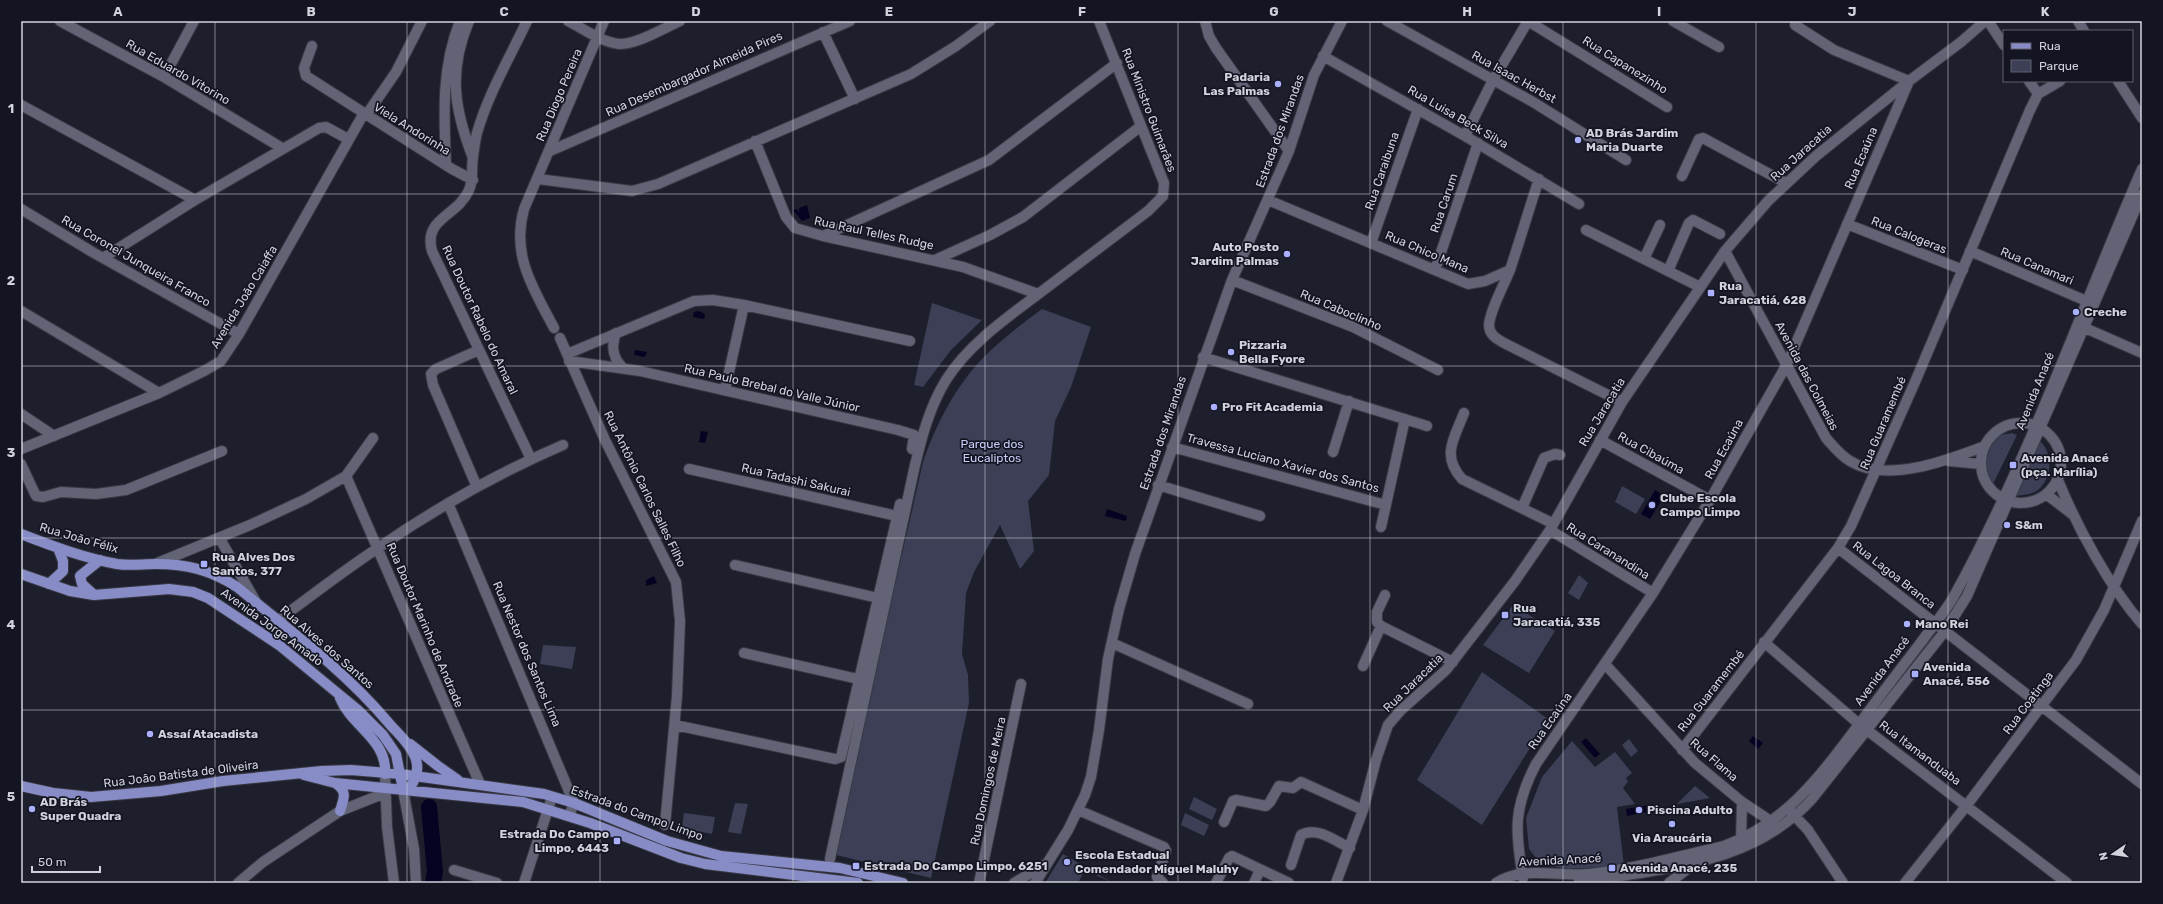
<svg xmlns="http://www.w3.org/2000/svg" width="2163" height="904" viewBox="0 0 2163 904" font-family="Rubik,sans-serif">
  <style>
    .green { fill: #3d3f57 }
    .water { fill: #060222 }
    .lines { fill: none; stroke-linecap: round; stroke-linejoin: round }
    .river { stroke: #060222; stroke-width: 16 }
    .minor-casing { stroke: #383944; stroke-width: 12 }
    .major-casing { stroke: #383944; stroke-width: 12 }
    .minor { stroke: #626475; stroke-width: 10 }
    .major { stroke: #888cc6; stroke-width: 10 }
    .grid { fill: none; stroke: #d1d3dc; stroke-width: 1; stroke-opacity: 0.55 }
    .poi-dot { fill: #aab0fb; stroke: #141523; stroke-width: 1.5 }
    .labels { text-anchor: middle; stroke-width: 3.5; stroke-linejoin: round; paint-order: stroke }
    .street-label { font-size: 12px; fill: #d1d3dc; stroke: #141523 }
    .poi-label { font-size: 12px; font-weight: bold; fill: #d1d3dc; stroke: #141523; text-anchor: start }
    .park-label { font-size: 12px; fill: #c9cef8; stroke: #141523 }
    .neatline { fill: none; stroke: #d1d3dc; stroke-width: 1.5 }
    .grid-label { font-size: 13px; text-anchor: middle; font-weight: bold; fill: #d1d3dc }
  </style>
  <rect width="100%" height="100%" fill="#1e1f2c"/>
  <path class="green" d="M932 303 981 320 983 319 951 350 923 387 914 385Z
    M1042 309 1091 327 1071 387 1055 421 1049 475 1028 501 1034 551 1020 569 1000 525 974 572 966 593 962 654 968 675 969 703 931 878 832 854C861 723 894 593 923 462 936 424 956 385 985 356 1002 339 1022 324 1042 309Z
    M2012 433 2017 435 1993 484C1980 472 1978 451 1993 439 1998 435 2006 434 2012 433Z
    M2039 440C2053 452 2053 477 2038 490 2031 495 2022 495 2014 496Z
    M1622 486 1645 499 1636 514 1615 502Z
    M1579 575 1588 583 1579 600 1568 593Z
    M1513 605 1555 631 1529 673 1483 645Z
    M543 645 576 647 572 669 540 664Z
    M1482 672 1548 719 1482 825 1417 780Z
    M1629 739 1638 751 1631 757 1622 745Z
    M1572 741 1595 767 1615 752 1632 773 1626 778 1628 782 1623 788 1635 804 1617 807 1624 866 1566 869 1540 863 1529 849 1526 818 1542 777Z
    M1695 786 1710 798 1677 804Z
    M1194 797 1217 809 1212 820 1189 809Z
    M735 803 748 804 741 834 728 832Z
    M684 813 715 817 712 834 682 828Z
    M1185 813 1209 825 1204 836 1181 825Z
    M1063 854 1113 883 1085 870 1078 883H1045Z"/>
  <path class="water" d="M807 205 810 218 802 221 793 210 797 209 799 213V208Z
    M699 311 705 314 704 319 693 317 694 312Z
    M635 350 647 352 646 355 644 357 634 355Z
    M701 431 708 432 705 443 699 442Z
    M1655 490 1664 496 1650 519 1641 514Z
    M1107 509 1127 516 1126 521 1105 516Z
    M654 576 657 583 646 586V580Z
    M1753 736 1763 743 1758 749 1749 741Z
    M1586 738 1600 754 1595 758 1581 742Z
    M1650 805 1652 811 1627 816 1626 809Z"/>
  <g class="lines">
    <path class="river" d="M429 807 435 872 433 883"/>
    <defs>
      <path id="minor" d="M60 21 164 77 282 148
        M469 21C448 71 454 109 473 158
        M527 21C510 57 488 94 477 133 475 141 474 149 473 157 471 169 474 179 469 190 457 217 423 218 432 251L531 459
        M568 21C584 29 601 42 619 44 636 45 664 28 680 21
        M1205 21 1209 36 1216 48 1289 151
        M1387 21 1533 102 1626 160
        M1673 21 1719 47
        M1988 21 2004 45
        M2078 21 2084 31
        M823 32 855 99
        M312 46 304 68 306 76 364 113
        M1323 56 1465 136 1579 204
        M164 77 194 21
        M2029 81 2038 94
        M2118 81 2142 118
        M21 105 195 200 319 128 326 127 348 139
        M367 114 396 72 422 21
        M1465 136 1493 80 1528 21 1667 107
        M755 141 786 217 795 228 823 236 963 267 1038 294
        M550 151 850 21
        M446 165C444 116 441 68 460 21
        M1682 176 1699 139 1703 138 1786 183
        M538 179 632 191 658 184 911 74 956 46 990 21
        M1539 179C1529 209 1520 240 1510 270 1504 285 1490 310 1489 325 1489 335 1497 339 1504 343L1622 402
        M1268 200 1468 284 1485 281 1510 270
        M21 209 94 253 239 334
        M1847 224 1963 270
        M1586 230 1700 287
        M823 236 989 160 1117 63
        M1371 243 1418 109
        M1725 251 1826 438C1833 446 1840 455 1850 461 1887 484 1948 460 1985 446
        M1970 251 2091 303
        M103 258 195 200
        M1644 259 1660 225
        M935 260 990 235 1023 217 1141 126
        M1435 270 1478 143
        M1668 271 1689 223 1693 220 1720 234
        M1232 280 1353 327 1438 370
        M744 305 910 341
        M21 311 159 393
        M554 328C533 288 511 255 524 209L604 21
        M2085 328 2142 353
        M616 333C611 346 612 357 623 368
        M560 338 605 440 676 582 680 621 677 696 665 825
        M567 354 694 301 713 300 744 305 725 390
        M1203 357 1427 426
        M569 361 640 371 898 430 914 435 912 449
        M1464 413C1454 439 1441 455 1462 479L1552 523
        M21 414 54 436
        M1981 463a40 40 0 1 1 80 0a40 40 0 1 1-80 0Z
        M1600 440 1710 500
        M1172 447 1386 505
        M21 449 159 393 204 371 221 361 239 334 364 113 452 169 473 180
        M1333 452 1349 401
        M1949 461 1981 464
        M21 464 36 496 43 497 61 492 96 494 126 490 222 451
        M689 469 897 516
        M346 476 480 784
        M2058 480C2077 527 2109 586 2142 624
        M1158 485 1260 516
        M477 487 433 385 431 374 436 369 479 350
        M2046 494 2072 514
        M448 503 574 803 569 816
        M1522 508 1544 458 1555 454 1560 455
        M1381 527 1405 419
        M1550 530 1653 593
        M220 539 256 602
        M1838 548 2142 784
        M155 564 250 525 306 499 346 476 373 438
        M735 565 878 598
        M1385 595 1377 612V622L1381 626 1453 662
        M277 621C311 596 343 571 378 548 436 508 498 473 563 445
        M1764 642 1859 724 2067 883
        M1112 643 1248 704
        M744 653 858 679
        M1605 664 1695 763 1742 802 1772 822
        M1363 666 1381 626
        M675 725 835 759 841 757 900 504
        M1682 750 1838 548 1851 526 1915 382 2030 110 2038 94 2060 81
        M385 774 387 827 394 883
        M403 790 414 849 416 883
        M1078 810 1164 847 1166 851 1157 877 1163 883
        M1791 812 1808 830 1843 883
        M1224 822 1233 801 1236 800 1266 806 1270 802 1279 786 1293 788 1301 782 1363 810
        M1741 840 1742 802
        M830 859 915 465C922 436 930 406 946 380 968 345 1005 319 1037 295 1074 267 1111 239 1148 211L1163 196 1164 183 1099 21
        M1291 865 1301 835C1317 826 1335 841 1350 848
        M454 870 497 883
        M1523 878C1515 831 1513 808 1536 764L1653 593 1710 500 1787 364 1909 81 1834 50 1795 25 1796 21
        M1579 880H1596C1674 867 1755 862 1812 799L1945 631 1967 596 2142 194
        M238 883 263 862 340 811 385 793
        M524 883 552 797
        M979 883 1021 684
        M1014 883 1044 865
        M1035 883 1068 830 1085 795 1091 777 1099 730 1108 659 1119 609 1135 554 1232 280 1289 151 1314 75 1342 21
        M1216 883 1229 858 1232 856 1289 883
        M1254 883 1260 870
        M1336 883 1363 810 1376 760 1388 725 1401 710 1446 670 1515 581 1550 530 1622 402 1725 251 1768 201 1816 156 1909 81 1961 42 1985 21
        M1496 883C1525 865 1558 877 1589 874 1634 869 1680 856 1724 846 1790 821 1822 773 1863 719 1882 693 1902 667 1922 641 1932 627 1944 613 1953 598 2029 461 2080 311 2142 169
        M1669 883 1695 863
        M1905 883 1967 805 2076 660 2104 610 2142 521"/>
      <path id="major" d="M21 534C52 546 84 558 117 564 130 566 143 564 156 564 187 564 211 570 237 587 288 629 344 670 387 721 396 732 409 742 415 757 420 769 416 780 408 790
        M21 574 70 591 94 595 169 589 193 592 208 598 279 645 358 710 383 735 396 754 403 790
        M49 584 63 571V561L58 548
        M93 594 82 584 80 576 100 560
        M340 698C351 726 388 740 385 774
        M410 744 438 766 458 780
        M304 775 335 783 523 802 590 823 681 858 705 864 858 883
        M335 783C348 791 344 798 340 811
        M21 786 53 793 91 797 161 791 223 781 322 771 351 770 400 774 544 794 574 803 667 841 721 856 840 868 903 883"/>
    </defs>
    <use href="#minor" class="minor-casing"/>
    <use href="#major" class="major-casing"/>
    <use href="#minor" class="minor"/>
    <use href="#major" class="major"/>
  </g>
  <path class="grid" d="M215 21V883M407 21V883M600 21V883M793 21V883M985 21V883M1178 21V883M1370 21V883M1563 21V883M1756 21V883M1948 21V883M21 194H2142M21 366H2142M21 538H2142M21 710H2142"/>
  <g class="poi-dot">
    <circle cx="1278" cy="84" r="4"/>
    <circle cx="1578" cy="140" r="4"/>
    <circle cx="1287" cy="254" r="4"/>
    <rect x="1707" y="289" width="8" height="8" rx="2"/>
    <circle cx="2076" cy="312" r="4"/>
    <circle cx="1231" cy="352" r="4"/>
    <circle cx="1214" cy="407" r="4"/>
    <rect x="2009" y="461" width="8" height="8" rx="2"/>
    <circle cx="1652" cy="505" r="4"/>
    <circle cx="2007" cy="525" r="4"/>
    <rect x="200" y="560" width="8" height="8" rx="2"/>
    <rect x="1501" y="611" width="8" height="8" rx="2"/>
    <circle cx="1907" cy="624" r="4"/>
    <rect x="1911" y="670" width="8" height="8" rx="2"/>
    <circle cx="150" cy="734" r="4"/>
    <circle cx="32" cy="809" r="4"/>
    <circle cx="1639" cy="810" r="4"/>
    <circle cx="1672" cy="824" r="4"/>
    <rect x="613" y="837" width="8" height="8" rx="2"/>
    <circle cx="1067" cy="862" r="4"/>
    <rect x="852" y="862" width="8" height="8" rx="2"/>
    <rect x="1608" y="864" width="8" height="8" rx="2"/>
  </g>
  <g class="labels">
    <g class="street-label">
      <text transform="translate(1625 65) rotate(32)" y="4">Rua Capanezinho</text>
      <text transform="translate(178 72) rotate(30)" y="4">Rua Eduardo Vitorino</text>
      <text transform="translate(694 74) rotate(-24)" y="4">Rua Desembargador Almeida Pires</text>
      <text transform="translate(1514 77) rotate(29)" y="4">Rua Isaac Herbst</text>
      <text transform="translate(559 95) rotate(-67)" y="4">Rua Diogo Pereira</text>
      <text transform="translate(1149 110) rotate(69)" y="4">Rua Ministro Guimarães</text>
      <text transform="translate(1458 117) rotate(30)" y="4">Rua Luisa Beck Silva</text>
      <text transform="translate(412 129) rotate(32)" y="4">Viela Andorinha</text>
      <text transform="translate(1280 131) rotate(-70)" y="4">Estrada dos Mirandas</text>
      <text transform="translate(1801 153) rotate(-42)" y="4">Rua Jaracatia</text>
      <text transform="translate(1861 158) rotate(-67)" y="4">Rua Ecaúna</text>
      <text transform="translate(1382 171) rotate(-71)" y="4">Rua Caraibuna</text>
      <text transform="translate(1444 203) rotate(-71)" y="4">Rua Carum</text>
      <text transform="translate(874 233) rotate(12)" y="4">Rua Raul Telles Rudge</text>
      <text transform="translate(1909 235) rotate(22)" y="4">Rua Calogeras</text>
      <text transform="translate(1427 252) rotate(23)" y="4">Rua Chico Mana</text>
      <text transform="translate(136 261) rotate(30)" y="4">Rua Coronel Junqueira Franco</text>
      <text transform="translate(2037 266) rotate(23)" y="4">Rua Canamari</text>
      <text transform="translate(244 297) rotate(-59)" y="4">Avenida João Caiaffa</text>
      <text transform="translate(1341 310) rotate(23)" y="4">Rua Caboclinho</text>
      <text transform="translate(480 320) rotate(65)" y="4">Rua Doutor Rabelo do Amaral</text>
      <text transform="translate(1807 376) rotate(62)" y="4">Avenida das Colmeias</text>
      <text transform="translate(772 388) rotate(13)" y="4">Rua Paulo Brebal do Valle Júnior</text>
      <text transform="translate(2035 391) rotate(-68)" y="4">Avenida Anacé</text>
      <text transform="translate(1602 412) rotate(-59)" y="4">Rua Jaracatia</text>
      <text transform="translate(1883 423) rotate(-67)" y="4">Rua Guaramembé</text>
      <text transform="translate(1163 433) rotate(-71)" y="4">Estrada dos Mirandas</text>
      <text transform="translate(1724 449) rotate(-61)" y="4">Rua Ecaúna</text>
      <text transform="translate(1651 453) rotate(29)" y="4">Rua Cibaúma</text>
      <text transform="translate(1283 463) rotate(15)" y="4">Travessa Luciano Xavier dos Santos</text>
      <text transform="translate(796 480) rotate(13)" y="4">Rua Tadashi Sakurai</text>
      <text transform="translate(645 489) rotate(64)" y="4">Rua Antônio Carlos Salles Filho</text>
      <text transform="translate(79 538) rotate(16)" y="4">Rua João Félix</text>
      <text transform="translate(1608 551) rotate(32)" y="4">Rua Caranandina</text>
      <text transform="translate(1894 575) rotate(38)" y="4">Rua Lagoa Branca</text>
      <text transform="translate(425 625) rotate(67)" y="4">Rua Doutor Marinho de Andrade</text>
      <text transform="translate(272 627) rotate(36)" y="4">Avenida Jorge Amado</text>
      <text transform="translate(327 647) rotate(41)" y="4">Rua Alves dos Santos</text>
      <text transform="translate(527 654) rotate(67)" y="4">Rua Nestor dos Santos Lima</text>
      <text transform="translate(1882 671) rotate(-53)" y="4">Avenida Anacé</text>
      <text transform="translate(1413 683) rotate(-44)" y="4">Rua Jaracatia</text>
      <text transform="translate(1711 691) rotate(-52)" y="4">Rua Guaramembé</text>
      <text transform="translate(2028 703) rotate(-53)" y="4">Rua Coatinga</text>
      <text transform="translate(1550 721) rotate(-55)" y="4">Rua Ecaúna</text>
      <text transform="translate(1920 753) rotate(37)" y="4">Rua Itamanduaba</text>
      <text transform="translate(1714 760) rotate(41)" y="4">Rua Flama</text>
      <text transform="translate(181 774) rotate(-7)" y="4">Rua João Batista de Oliveira</text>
      <text transform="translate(988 781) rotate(-78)" y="4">Rua Domingos de Meira</text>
      <text transform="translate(637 813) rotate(20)" y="4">Estrada do Campo Limpo</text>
      <text transform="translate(1560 860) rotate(-3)" y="4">Avenida Anacé</text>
    </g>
    <g class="poi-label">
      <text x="1270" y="81" text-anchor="end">Padaria<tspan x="1270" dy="14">Las Palmas</tspan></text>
      <text x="1586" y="137">AD Brás Jardim<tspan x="1586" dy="14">Maria Duarte</tspan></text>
      <text x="1279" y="251" text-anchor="end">Auto Posto<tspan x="1279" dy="14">Jardim Palmas</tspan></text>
      <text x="1719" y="290">Rua<tspan x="1719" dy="14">Jaracatiá, 628</tspan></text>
      <text x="2084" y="316">Creche</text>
      <text x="1239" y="349">Pizzaria<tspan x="1239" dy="14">Bella Fyore</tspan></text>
      <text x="1222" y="411">Pro Fit Academia</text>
      <text x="2021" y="462">Avenida Anacé<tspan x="2021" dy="14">(pça. Marília)</tspan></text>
      <text x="1660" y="502">Clube Escola<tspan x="1660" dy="14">Campo Limpo</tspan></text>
      <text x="2015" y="529">S&amp;m</text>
      <text x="212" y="561">Rua Alves Dos<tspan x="212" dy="14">Santos, 377</tspan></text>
      <text x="1513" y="612">Rua<tspan x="1513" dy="14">Jaracatiá, 335</tspan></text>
      <text x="1915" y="628">Mano Rei</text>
      <text x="1923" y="671">Avenida<tspan x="1923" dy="14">Anacé, 556</tspan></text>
      <text x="158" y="738">Assaí Atacadista</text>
      <text x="40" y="806">AD Brás<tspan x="40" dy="14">Super Quadra</tspan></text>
      <text x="1647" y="814">Piscina Adulto</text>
      <text x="609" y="838" text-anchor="end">Estrada Do Campo<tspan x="609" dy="14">Limpo, 6443</tspan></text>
      <text x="1672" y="842" text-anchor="middle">Via Araucária</text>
      <text x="1075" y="859">Escola Estadual<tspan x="1075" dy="14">Comendador Miguel Maluhy</tspan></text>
      <text x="864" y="870">Estrada Do Campo Limpo, 6251</text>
      <text x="1620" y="872">Avenida Anacé, 235</text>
    </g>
    <g class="park-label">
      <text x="992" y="448">Parque dos<tspan x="992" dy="14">Eucaliptos</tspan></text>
    </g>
  </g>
  <rect width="2163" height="904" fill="none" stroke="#141523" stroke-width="44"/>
  <rect x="2003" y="30" width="130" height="52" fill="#141523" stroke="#60616d"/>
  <rect x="2011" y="43" width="20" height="6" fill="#888cc6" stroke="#60616d"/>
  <text x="2039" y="50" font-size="12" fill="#d1d3dc">Rua</text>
  <rect x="2011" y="60" width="20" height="12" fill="#3d3f57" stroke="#60616d"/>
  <text x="2039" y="70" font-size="12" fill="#d1d3dc">Parque</text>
  <g transform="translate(2113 854) rotate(257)" stroke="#141523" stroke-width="3" paint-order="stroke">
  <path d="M0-3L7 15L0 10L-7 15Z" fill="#d1d3dc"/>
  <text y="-6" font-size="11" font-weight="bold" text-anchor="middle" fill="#d1d3dc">N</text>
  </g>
  <path d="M32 866v6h68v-6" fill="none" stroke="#d1d3dc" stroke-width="2"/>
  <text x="38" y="866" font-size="12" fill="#d1d3dc" stroke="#141523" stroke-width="3" paint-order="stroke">50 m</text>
  <rect x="22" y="22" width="2119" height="860" class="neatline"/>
  <g class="grid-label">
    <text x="118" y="16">A</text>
    <text x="311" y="16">B</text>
    <text x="504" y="16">C</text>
    <text x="696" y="16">D</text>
    <text x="889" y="16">E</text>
    <text x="1082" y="16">F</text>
    <text x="1274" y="16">G</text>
    <text x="1467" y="16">H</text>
    <text x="1659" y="16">I</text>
    <text x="1852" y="16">J</text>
    <text x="2045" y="16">K</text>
    <text x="11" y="113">1</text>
    <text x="11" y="285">2</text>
    <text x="11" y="457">3</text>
    <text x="11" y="629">4</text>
    <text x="11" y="801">5</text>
  </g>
</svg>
